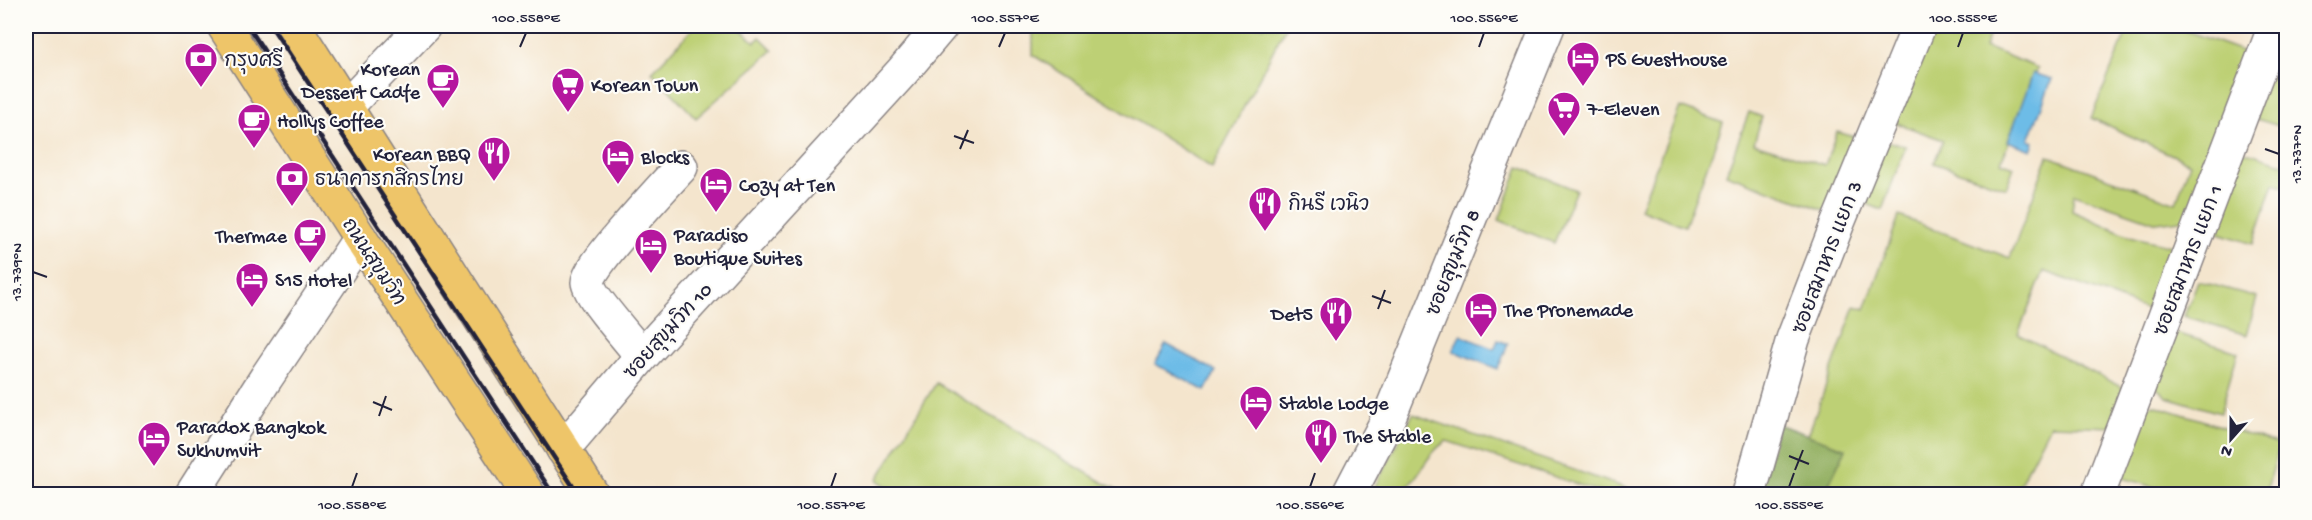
<svg xmlns="http://www.w3.org/2000/svg" width="2312" height="520" viewBox="0 0 2312 520" font-family="'Gochi Hand','Playpen Sans Thai',sans-serif">
  <style>
    .green { fill: #bdd074; stroke: #707958; stroke-width: 1.5 }
    .forest { fill: #96b266; stroke: #5c6a50; stroke-width: 1.5 }
    .water { fill: #6dbce7; stroke: #486f91; stroke-width: 1.5 }
    .lines { fill: none; stroke-linecap: round; stroke-linejoin: round }
    .minor-casing { stroke: #8b8484; stroke-width: 36 }
    .major-casing { stroke: #8b8484; stroke-width: 36 }
    .minor { stroke: #fff; stroke-width: 33 }
    .major { stroke: #eec569; stroke-width: 33 }
    .rail { stroke: #22223b; stroke-width: 4.5 }
    .ticks { fill: none; stroke: #22223b; stroke-width: 2 }
    .labels { text-anchor: middle; stroke-width: 4.5; stroke-linejoin: round; paint-order: stroke }
    .poi-label { font-size: 20px; fill: #22223b; stroke: #fdfcf7; text-anchor: start }
    .street-label { font-size: 20px; fill: #22223b; stroke: #fdfcf7 }
    .neatline { fill: none; stroke: #22223b; stroke-width: 2 }
    .ticks-label { font-size: 15px; text-anchor: middle; fill: #22223b }
  </style>
  <rect width="100%" height="100%" fill="#fdfcf7"/>
  <filter id="ink" filterUnits="userSpaceOnUse"><feTurbulence type="fractalNoise" baseFrequency=".0167" numOctaves="2"/><feDisplacementMap in="SourceGraphic" scale="12" xChannelSelector="R" yChannelSelector="G"/><feConvolveMatrix kernelMatrix="1 2 1 2 8 2 1 2 1" color-interpolation-filters="sRGB"/></filter>
  <filter id="wash" filterUnits="userSpaceOnUse"><feTurbulence type="fractalNoise" baseFrequency=".008" numOctaves="4" result="noise"/><feDisplacementMap in="SourceGraphic" scale="24" xChannelSelector="R" yChannelSelector="G"/><feGaussianBlur stdDeviation="1.35" result="paint"/><feColorMatrix in="noise" values="0 0 0 0 0 0 0 0 0 0 0 0 0 0 0 0 0 1.4 0 .05"/><feComposite in="paint" operator="in"/></filter>
  <g filter="url(#wash)">
    <rect width="100%" height="100%" fill="#f4e5cd"/>
    <path class="green" d="M695 26H736L755 42 760 37 773 50 696 118 652 72Z
      M1033 26H1286L1212 168 1033 55Z
      M1932 26H1993L1985 47 2038 68 2001 162 2014 167 2006 188 1934 163 1943 140 1894 122Z
      M2121 26H2173L2253 55 2190 224 2180 220 2157 223 2074 194 2072 211 2130 236 2180 248 2156 313 2044 271 2018 334 2129 391 2116 427 2050 425 2015 494H1826L1808 435 1855 306 1865 309 1899 216 2010 258 2048 156 2176 203 2190 163 2091 118 2128 29Z
      M2286 27V128L2253 118Z
      M1680 107 1723 123 1685 226 1640 209Z
      M1749 112 1762 117 1754 143 1825 165 1837 132 1858 138 1829 212 1726 174Z
      M1886 141 1906 146 1882 210 1862 202Z
      M2243 151 2286 164V187L2274 183 2253 244 2213 231Z
      M1519 167 1576 190 1554 243 1499 220Z
      M2198 281 2257 297 2247 335 2184 316Z
      M2176 333 2238 352 2220 413 2167 397 2153 385Z
      M936 383 1102 482 1126 494H899L877 480Z
      M2154 405 2280 445 2267 489 2285 494H2176L2113 475 2144 408Z
      M1413 414 1643 494H1606L1447 441C1427 452 1420 477 1402 493L1374 488Z"/>
    <path class="forest" d="M1778 424 1846 449 1825 492 1826 494H1759Z"/>
    <path class="water" d="M2033 73 2052 79 2029 140 2034 142 2031 150 2008 141Z
      M1460 335 1494 349 1498 340 1508 344 1498 369 1453 351Z
      M1166 344 1216 371 1205 391 1155 364Z"/>
  </g>
  <g filter="url(#ink)">
    <g class="lines">
      <defs>
        <path id="minor" d="M347 106 424 26
          M642 356C632 343 589 296 588 282 588 266 666 184 681 167
          M563 449 642 356 902 72 941 26
          M192 494 266 378 360 238
          M1349 494 1389 417 1548 26
          M1749 494 1793 339 1837 225 1919 26
          M2098 494 2275 26"/>
        <path id="major" d="M224 26 360 238 528 494
          M294 26 592 494"/>
      </defs>
      <use href="#minor" class="minor-casing"/>
      <use href="#major" class="major-casing"/>
      <use href="#minor" class="minor"/>
      <use href="#major" class="major"/>
      <path class="rail" d="M248 26 553 494
        M271 26 578 494"/>
    </g>
  </g>
  <path class="ticks" d="M520 47 526 33M999 47 1005 33M1479 47 1484 33M1958 47 1963 33M954 136 974 143M960 149 968 130M2265 149 2279 154M33 272 47 277M1372 296 1391 303M1378 309 1385 290M373 402 392 410M379 416 386 396M1789 456 1809 464M1795 470 1803 450M352 487 357 473M831 487 836 473M1310 487 1315 473M1789 487 1794 473"/>
  <defs>
    <symbol id="hotel-pin" viewBox="-11 -11 22 30"><path d="M0 17L-7.5 6A9.5 9.5 0 1 1 7.5 6Z" fill="#b5179e" stroke="#fdfcf7"/><path d="M-6-4.5h1.5V1H6V5H4.5V3h-9V5H-6ZM-4 0a1.8 1.8 0 1 1 3.6 0ZM.5 0V-2.5h3Q6-2.5 6 0Z" fill="#fff"/></symbol>
    <symbol id="bank-pin" viewBox="-11 -11 22 30"><path d="M0 17L-7.5 6A9.5 9.5 0 1 1 7.5 6Z" fill="#b5179e" stroke="#fdfcf7"/><path d="M-6-4H6V4H-6ZM0-2.3a2.3 2.3 0 1 0 0 4.6a2.3 2.3 0 1 0 0-4.6Z" fill="#fff"/></symbol>
    <symbol id="cafe-pin" viewBox="-11 -11 22 30"><path d="M0 17L-7.5 6A9.5 9.5 0 1 1 7.5 6Z" fill="#b5179e" stroke="#fdfcf7"/><path d="M-5.5-4.5H6V0H3Q3 3.5 0 3.5H-2.5Q-5.5 3.5-5.5 0ZM3-3.2v2h1.7v-2ZM-6 4.5H4V6H-6Z" fill="#fff"/></symbol>
    <symbol id="supermarket-pin" viewBox="-11 -11 22 30"><path d="M0 17L-7.5 6A9.5 9.5 0 1 1 7.5 6Z" fill="#b5179e" stroke="#fdfcf7"/><path d="M-6-5.5h2.5l.6 2H6L4.5 2H-2.5L-4.4-4H-6ZM-1.5 3.2a1.3 1.3 0 1 0 .1 0ZM3 3.2a1.3 1.3 0 1 0 .1 0Z" fill="#fff"/></symbol>
    <symbol id="restaurant-pin" viewBox="-11 -11 22 30"><path d="M0 17L-7.5 6A9.5 9.5 0 1 1 7.5 6Z" fill="#b5179e" stroke="#fdfcf7"/><path d="M-5-6h1v4h1v-4h1v4h1v-4h1v5L-1.5 .5V6h-2V.5L-5-1ZM5-6V6H3V1.5H1.5Q1.5-4 5-6Z" fill="#fff"/></symbol>
  </defs>
  <g fill-rule="evenodd">
    <use href="#hotel-pin" x="1564" y="39" width="38" height="52"/>
    <use href="#bank-pin" x="182" y="40" width="38" height="52"/>
    <use href="#cafe-pin" x="424" y="61" width="38" height="52"/>
    <use href="#supermarket-pin" x="549" y="65" width="38" height="52"/>
    <use href="#supermarket-pin" x="1545" y="89" width="38" height="52"/>
    <use href="#cafe-pin" x="235" y="101" width="38" height="52"/>
    <use href="#restaurant-pin" x="475" y="134" width="38" height="52"/>
    <use href="#hotel-pin" x="599" y="137" width="38" height="52"/>
    <use href="#bank-pin" x="273" y="159" width="38" height="52"/>
    <use href="#hotel-pin" x="697" y="165" width="38" height="52"/>
    <use href="#restaurant-pin" x="1246" y="184" width="38" height="52"/>
    <use href="#cafe-pin" x="291" y="216" width="38" height="52"/>
    <use href="#hotel-pin" x="632" y="226" width="38" height="52"/>
    <use href="#hotel-pin" x="233" y="260" width="38" height="52"/>
    <use href="#hotel-pin" x="1462" y="290" width="38" height="52"/>
    <use href="#restaurant-pin" x="1317" y="294" width="38" height="52"/>
    <use href="#hotel-pin" x="1237" y="383" width="38" height="52"/>
    <use href="#restaurant-pin" x="1302" y="416" width="38" height="52"/>
    <use href="#hotel-pin" x="135" y="419" width="38" height="52"/>
  </g>
  <g class="labels">
    <g class="poi-label">
      <text x="1606" y="65">PS Guesthouse</text>
      <text x="224" y="66">กรุงศรี</text>
      <text x="420" y="75" text-anchor="end">Korean<tspan x="420" dy="23">Dessert Cadfe</tspan></text>
      <text x="591" y="91">Korean Town</text>
      <text x="1587" y="115">7-Eleven</text>
      <text x="277" y="127">Hollys Coffee</text>
      <text x="471" y="160" text-anchor="end">Korean BBQ</text>
      <text x="641" y="163">Blocks</text>
      <text x="315" y="185">ธนาคารกสิกรไทย</text>
      <text x="739" y="191">Cozy at Ten</text>
      <text x="1288" y="210">กินรี เวนิว</text>
      <text x="674" y="241">Paradiso<tspan x="674" dy="23">Boutique Suites</tspan></text>
      <text x="287" y="242" text-anchor="end">Thermae</text>
      <text x="275" y="286">S15 Hotel</text>
      <text x="1504" y="316">The Pronemade</text>
      <text x="1313" y="320" text-anchor="end">Det5</text>
      <text x="1279" y="409">Stable Lodge</text>
      <text x="177" y="433">Paradox Bangkok<tspan x="177" dy="23">Sukhumvit</tspan></text>
      <text x="1344" y="442">The Stable</text>
    </g>
    <g class="street-label">
      <text transform="translate(1826 257) rotate(-69)" y="7">ซอยสมาหาร แยก 3</text>
      <text transform="translate(2187 260) rotate(-69)" y="7">ซอยสมาหาร แยก 1</text>
      <text transform="translate(375 261) rotate(57)" y="7">ถนนสุขุมวิท</text>
      <text transform="translate(1452 262) rotate(-68)" y="7">ซอยสุขุมวิท 8</text>
      <text transform="translate(667 330) rotate(-48)" y="7">ซอยสุขุมวิท 10</text>
    </g>
  </g>
  <rect width="2312" height="520" fill="none" stroke="#fdfcf7" stroke-width="66"/>
  <g transform="translate(2231 439) rotate(201)" stroke="#fdfcf7" stroke-width="4.5" paint-order="stroke">
  <path d="M0-4.5L10 22L0 15L-10 22Z" fill="#22223b"/>
  <text y="-9" font-size="16" font-weight="bold" text-anchor="middle" fill="#22223b">N</text>
  </g>
  <rect x="33" y="33" width="2246" height="454" class="neatline"/>
  <g class="ticks-label">
    <text x="526" y="22">100.558°E</text>
    <text x="1005" y="22">100.557°E</text>
    <text x="1484" y="22">100.556°E</text>
    <text x="1963" y="22">100.555°E</text>
    <text transform="translate(2296 154) rotate(-90)" y="5">13.737°N</text>
    <text transform="translate(16 272) rotate(-90)" y="5">13.739°N</text>
    <text x="352" y="509">100.558°E</text>
    <text x="831" y="509">100.557°E</text>
    <text x="1310" y="509">100.556°E</text>
    <text x="1789" y="509">100.555°E</text>
  </g>
</svg>
